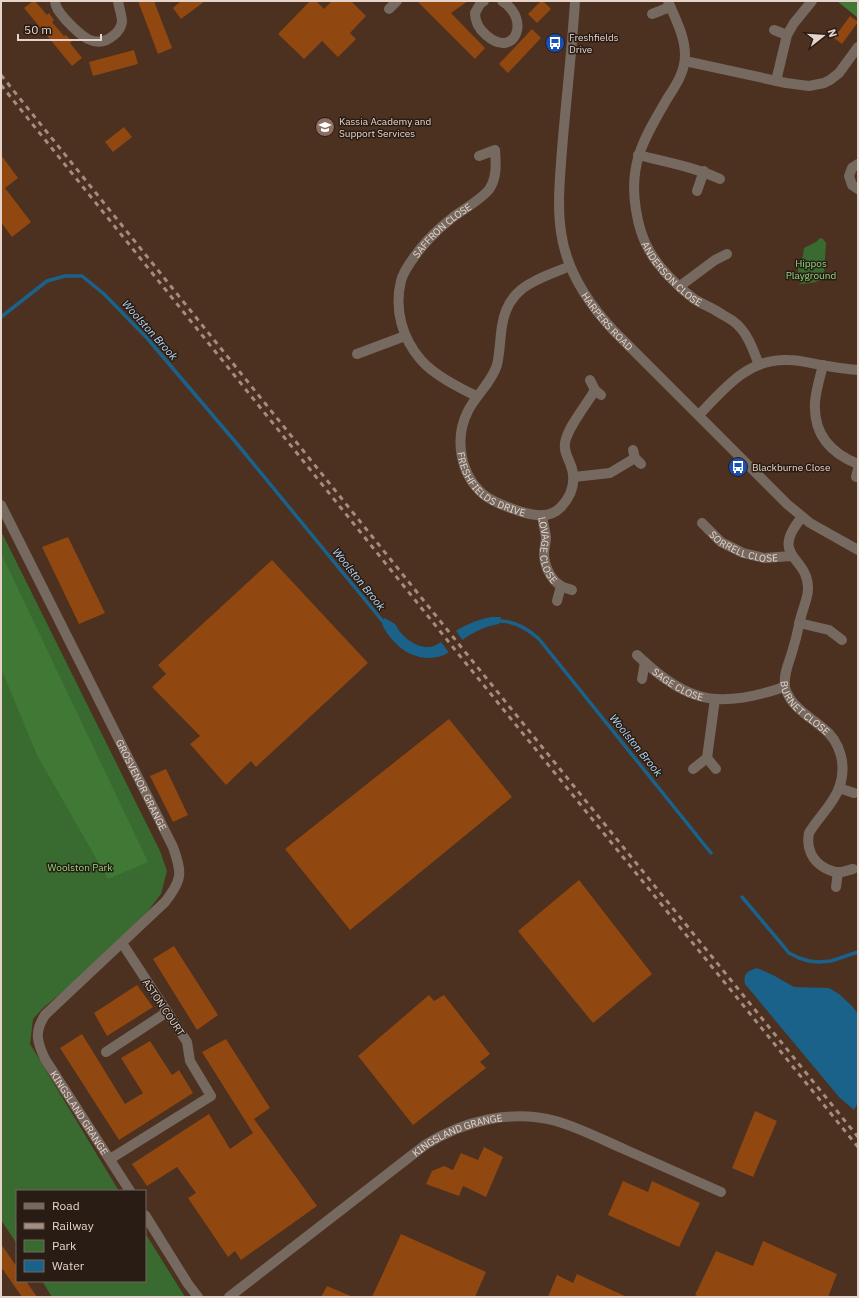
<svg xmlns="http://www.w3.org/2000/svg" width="859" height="1298" viewBox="0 0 859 1298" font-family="'IBM Plex Sans',sans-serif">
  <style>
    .green { fill: #396b30 }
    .forest { fill: #3f7935 }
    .water { fill: #1a628a }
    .pier { fill: #4c3020 }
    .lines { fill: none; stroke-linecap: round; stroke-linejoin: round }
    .stream { stroke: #1a628a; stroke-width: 3.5 }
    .building { fill: #914710 }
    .minor { stroke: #766960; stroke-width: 10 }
    .rail { stroke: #a38d81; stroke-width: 3; stroke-dasharray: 5 5; stroke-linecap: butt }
    .labels { text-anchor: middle; stroke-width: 3; stroke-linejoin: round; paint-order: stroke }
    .poi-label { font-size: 10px; fill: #e6d4ca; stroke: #291c15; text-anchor: start }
    .street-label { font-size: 10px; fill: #e6d4ca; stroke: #291c15 }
    .park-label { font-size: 10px; fill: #8ada7d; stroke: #291c15 }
    .water-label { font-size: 11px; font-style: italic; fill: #b3ddfa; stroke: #291c15 }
  </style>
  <rect width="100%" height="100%" fill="#4c3020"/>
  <path class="green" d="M820 238 823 239 826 243 824 275C820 284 809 283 800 284L798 276V265L803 256 804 248 816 242Z
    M1 531 160 851 167 871 161 894 147 912 80 977 43 1008 33 1019 30 1044 119 1191H17V1244L1 1220Z
    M145 1233 185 1297H52L42 1281H145Z"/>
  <path class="forest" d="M837 1H858V18Z
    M1 553 148 862 108 879 37 755 1 668Z"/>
  <path class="water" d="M491 617H501L499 624C486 626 476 631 465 638 460 642 455 648 449 652 436 661 418 659 405 651 395 644 387 635 382 624L384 618C388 620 392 622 395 624 397 626 398 630 400 632 404 637 409 641 415 644 437 654 443 637 459 629 469 623 480 619 491 617Z
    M757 968 773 975 794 987 829 988 839 994 853 1007 858 1014V1102L854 1110 839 1097 745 984C743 974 747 971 757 968Z"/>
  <path class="pier" d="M455 629 463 641 450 654 441 642Z"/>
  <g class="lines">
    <path class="stream" d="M1 317 47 281 65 276H82L104 294 147 338 238 445 385 624
      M496 621C513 620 527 628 539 639L711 853
      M742 897 780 942 789 953 799 958 809 961 819 962 831 961 858 952"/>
  </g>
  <path class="building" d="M33 1H35L47 15 49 13 54 20 52 22 64 36 66 35 72 41 70 43 82 58 72 66 24 8Z
    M138 1H154L172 48 158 54Z
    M181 1H205L181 19 173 8Z
    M310 1H316L324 9 332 1H351L366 16 350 33 356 39 338 57 322 41 304 59 278 34Z
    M417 1H468L451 13 485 48 475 59Z
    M541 1H543L551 9 537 23 528 14Z
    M850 16 858 22 842 44 834 38Z
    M532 29 541 38 508 73 499 64Z
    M134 50 138 64 93 76 89 62Z
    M124 127 132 137 113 152 105 142Z
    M1 155 18 178 5 188 31 222 12 237 1 222Z
    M68 537 105 613 79 624 42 547Z
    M272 560 368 663 256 767 251 761 226 785 190 744 200 736 152 687 166 674 158 665Z
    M449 719 512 797 350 930 285 849Z
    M166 769 188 815 173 822 150 776Z
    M579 880 652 974 593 1023 518 931Z
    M174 946 218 1015 197 1030 153 959Z
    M137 985 153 1007 107 1036 94 1013Z
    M429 995 434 1001 444 995 490 1054 480 1062 486 1068 413 1125 358 1056Z
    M82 1034 125 1104 143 1093 121 1058 150 1041 172 1075 179 1070 193 1093 119 1140 60 1048Z
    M226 1039 270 1108 254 1119 317 1206 241 1260 235 1251 228 1257 188 1198 196 1193 177 1167 147 1186 132 1164 209 1114 230 1149 253 1133 202 1052Z
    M755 1111 777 1121 753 1177 732 1168Z
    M484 1147 503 1157 486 1197 463 1186 459 1196 426 1184 432 1171 444 1166 453 1170 461 1153 478 1160Z
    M623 1181 648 1192 652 1181 700 1203 679 1247 608 1215Z
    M401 1234 486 1272 475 1297H372Z
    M763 1241 837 1274 828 1297H700L695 1295 716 1251 753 1266Z
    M1 1244 17 1267V1281H26L37 1297H22L1 1267Z
    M577 1274 627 1297H548L557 1275 573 1283Z
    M327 1286 353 1297H321Z"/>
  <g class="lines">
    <g class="minor">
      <path d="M55 1C55 8 61 14 65 19 78 33 95 52 114 35 118 32 121 27 122 22 122 15 119 8 118 1"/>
      <path d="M484 1 480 4 475 13C475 22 479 29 486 35 514 60 532 20 502 1"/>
      <path id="s1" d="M575 1C572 51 566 100 562 150 560 177 557 205 561 232 566 270 588 303 613 330L787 504 810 523 858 550"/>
      <path id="s2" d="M668 1C675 18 685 36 685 55 685 72 676 85 667 99 645 137 628 163 636 210 638 223 642 238 649 250 658 267 678 287 694 299 700 303 708 306 715 310 721 314 727 317 733 321 747 331 753 349 759 365"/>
      <path d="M389 9 397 1"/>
      <path d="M652 14 670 7"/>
      <path d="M774 30 787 35"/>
      <path d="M685 61 786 83 809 86 824 83 830 80 839 73 858 47"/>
      <path d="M776 81 787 35 794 23 812 1"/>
      <path d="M638 155C667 162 694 167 720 179"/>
      <path d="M858 164 852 168 849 176 852 185 858 189"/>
      <path d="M697 191 704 171"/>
      <path id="s3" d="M570 266C538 280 508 285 502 326 500 338 500 352 497 365 492 382 476 395 468 411 454 438 460 474 483 494 492 502 505 506 516 510 530 515 549 520 561 507 573 494 577 480 570 463 567 456 564 451 565 443 567 428 587 404 595 390"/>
      <path d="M680 286 715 260 727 254"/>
      <path d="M357 354 405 336"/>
      <path d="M823 365C820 377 816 390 815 402 813 434 830 453 858 464"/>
      <path d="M590 380 595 390 601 395"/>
      <path id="s4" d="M476 396C458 387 434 375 421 360 402 338 394 309 401 281 404 268 424 243 434 234 439 228 446 223 452 218 462 210 484 198 490 188 497 177 496 163 495 150L479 156"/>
      <path d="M699 415C724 389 748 358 788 360 799 360 810 363 821 365 833 367 846 369 858 370"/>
      <path d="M633 450 635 458 641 464"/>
      <path d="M574 477 610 473 635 458"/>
      <path d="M856 477 858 469"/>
      <path id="s5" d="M1 505 173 847C182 873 183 879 165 902L45 1015C34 1032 37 1042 45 1059L130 1191"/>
      <path id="s6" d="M542 515C543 523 545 530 546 537 546 543 544 548 544 553 544 565 550 579 561 586 564 588 569 589 572 590"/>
      <path id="s7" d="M802 517C768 558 809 556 808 589 808 596 805 603 803 610 799 621 798 633 794 645 791 659 783 672 785 686 785 691 789 696 791 700 800 712 811 718 823 728 841 742 847 766 839 788 833 805 818 817 809 833 806 848 812 861 825 868 829 870 833 872 837 872 842 873 848 870 853 869"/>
      <path id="s8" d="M702 523 721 542 743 553 764 558 792 556"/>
      <path d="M557 601 561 586"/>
      <path d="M799 623 829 630 842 640"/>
      <path id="s9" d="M637 655C654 671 675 689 699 696 726 704 758 696 784 687"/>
      <path d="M642 679 645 662"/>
      <path d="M707 758 716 769"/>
      <path d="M693 769 707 758 715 699"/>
      <path d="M839 788 854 793"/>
      <path d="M836 887 838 872"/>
      <path d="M106 1052 167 1012"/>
      <path d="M110 1159 211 1096 190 1061 187 1042 122 943"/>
      <path d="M145 1215 188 1284 198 1297"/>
      <path id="s10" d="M229 1297 425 1145C463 1121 511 1109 556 1121 580 1128 603 1140 626 1150 657 1164 689 1178 721 1192"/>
    </g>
    <path class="rail" d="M1 75 449 632 858 1137
      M1 85 456 651 858 1147"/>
  </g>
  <defs>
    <symbol id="bus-disc" viewBox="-11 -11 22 22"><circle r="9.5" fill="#1a4fb4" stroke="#291c15"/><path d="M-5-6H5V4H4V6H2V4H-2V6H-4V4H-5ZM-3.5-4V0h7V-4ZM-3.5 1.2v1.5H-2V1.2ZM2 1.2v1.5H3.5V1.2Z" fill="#fff"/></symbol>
    <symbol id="school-disc" viewBox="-11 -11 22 22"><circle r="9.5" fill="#8d6e63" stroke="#291c15"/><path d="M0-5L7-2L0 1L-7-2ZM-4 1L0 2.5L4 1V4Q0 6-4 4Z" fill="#fff"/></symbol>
  </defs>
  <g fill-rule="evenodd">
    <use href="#bus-disc" x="544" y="32" width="22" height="22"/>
    <use href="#school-disc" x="314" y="116" width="22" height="22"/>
    <use href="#bus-disc" x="727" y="456" width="22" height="22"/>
  </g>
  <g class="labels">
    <g class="poi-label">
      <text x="569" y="41">Freshfields<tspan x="569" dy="12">Drive</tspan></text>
      <text x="339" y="125">Kassia Academy and<tspan x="339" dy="12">Support Services</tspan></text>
      <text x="752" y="471">Blackburne Close</text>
    </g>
    <g class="street-label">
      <text dy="4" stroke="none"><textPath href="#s4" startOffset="217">SAFFRON CLOSE</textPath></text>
      <text dy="4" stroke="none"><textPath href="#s2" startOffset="299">ANDERSON CLOSE</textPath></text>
      <text dy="4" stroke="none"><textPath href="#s1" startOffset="334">HARPERS ROAD</textPath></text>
      <text dy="4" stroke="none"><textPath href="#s3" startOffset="280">FRESHFIELDS DRIVE</textPath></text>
      <text dy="4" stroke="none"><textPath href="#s8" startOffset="50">SORRELL CLOSE</textPath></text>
      <text dy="4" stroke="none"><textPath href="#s6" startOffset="36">LOVAGE CLOSE</textPath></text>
      <text dy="4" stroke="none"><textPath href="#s9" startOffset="51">SAGE CLOSE</textPath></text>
      <text dy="4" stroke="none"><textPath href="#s7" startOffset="211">BURNET CLOSE</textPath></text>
      <text dy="4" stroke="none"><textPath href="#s5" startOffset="313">GROSVENOR GRANGE</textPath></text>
      <text transform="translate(164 1007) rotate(56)" y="4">ASTON COURT</text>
      <text dy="4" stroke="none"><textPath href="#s5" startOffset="718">KINGSLAND GRANGE</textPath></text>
      <text dy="4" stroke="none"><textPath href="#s10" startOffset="282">KINGSLAND GRANGE</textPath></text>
    </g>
    <g class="park-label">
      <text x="811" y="267">Hippos<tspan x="811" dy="12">Playground</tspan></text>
      <text x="80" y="871">Woolston Park</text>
    </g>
    <g class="water-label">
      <text transform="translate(150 330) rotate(48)" y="4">Woolston Brook</text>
      <text transform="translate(359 579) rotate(51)" y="4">Woolston Brook</text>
      <text transform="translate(636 745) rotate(51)" y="4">Woolston Brook</text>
    </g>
  </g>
  <rect width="859" height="1298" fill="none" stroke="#e6d4ca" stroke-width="4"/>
  <rect x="16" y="1190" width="130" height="92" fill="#291c15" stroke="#75665d"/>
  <rect x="24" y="1203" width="20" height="6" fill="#766960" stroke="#75665d"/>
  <text x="52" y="1210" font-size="12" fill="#e6d4ca">Road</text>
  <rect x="24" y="1223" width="20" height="6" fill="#a38d81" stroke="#75665d"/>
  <text x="52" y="1230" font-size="12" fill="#e6d4ca">Railway</text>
  <rect x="24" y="1240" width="20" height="12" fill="#396b30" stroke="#75665d"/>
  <text x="52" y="1250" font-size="12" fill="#e6d4ca">Park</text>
  <rect x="24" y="1260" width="20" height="12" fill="#1a628a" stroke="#75665d"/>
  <text x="52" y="1270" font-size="12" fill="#e6d4ca">Water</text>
  <g transform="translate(823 36) rotate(73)" stroke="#291c15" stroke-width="3" paint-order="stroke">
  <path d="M0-3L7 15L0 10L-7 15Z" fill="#e6d4ca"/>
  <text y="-6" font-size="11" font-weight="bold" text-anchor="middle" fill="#e6d4ca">N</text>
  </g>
  <path d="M18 34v6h83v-6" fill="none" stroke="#e6d4ca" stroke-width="2"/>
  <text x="24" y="34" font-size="12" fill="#e6d4ca" stroke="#291c15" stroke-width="3" paint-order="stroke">50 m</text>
</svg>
